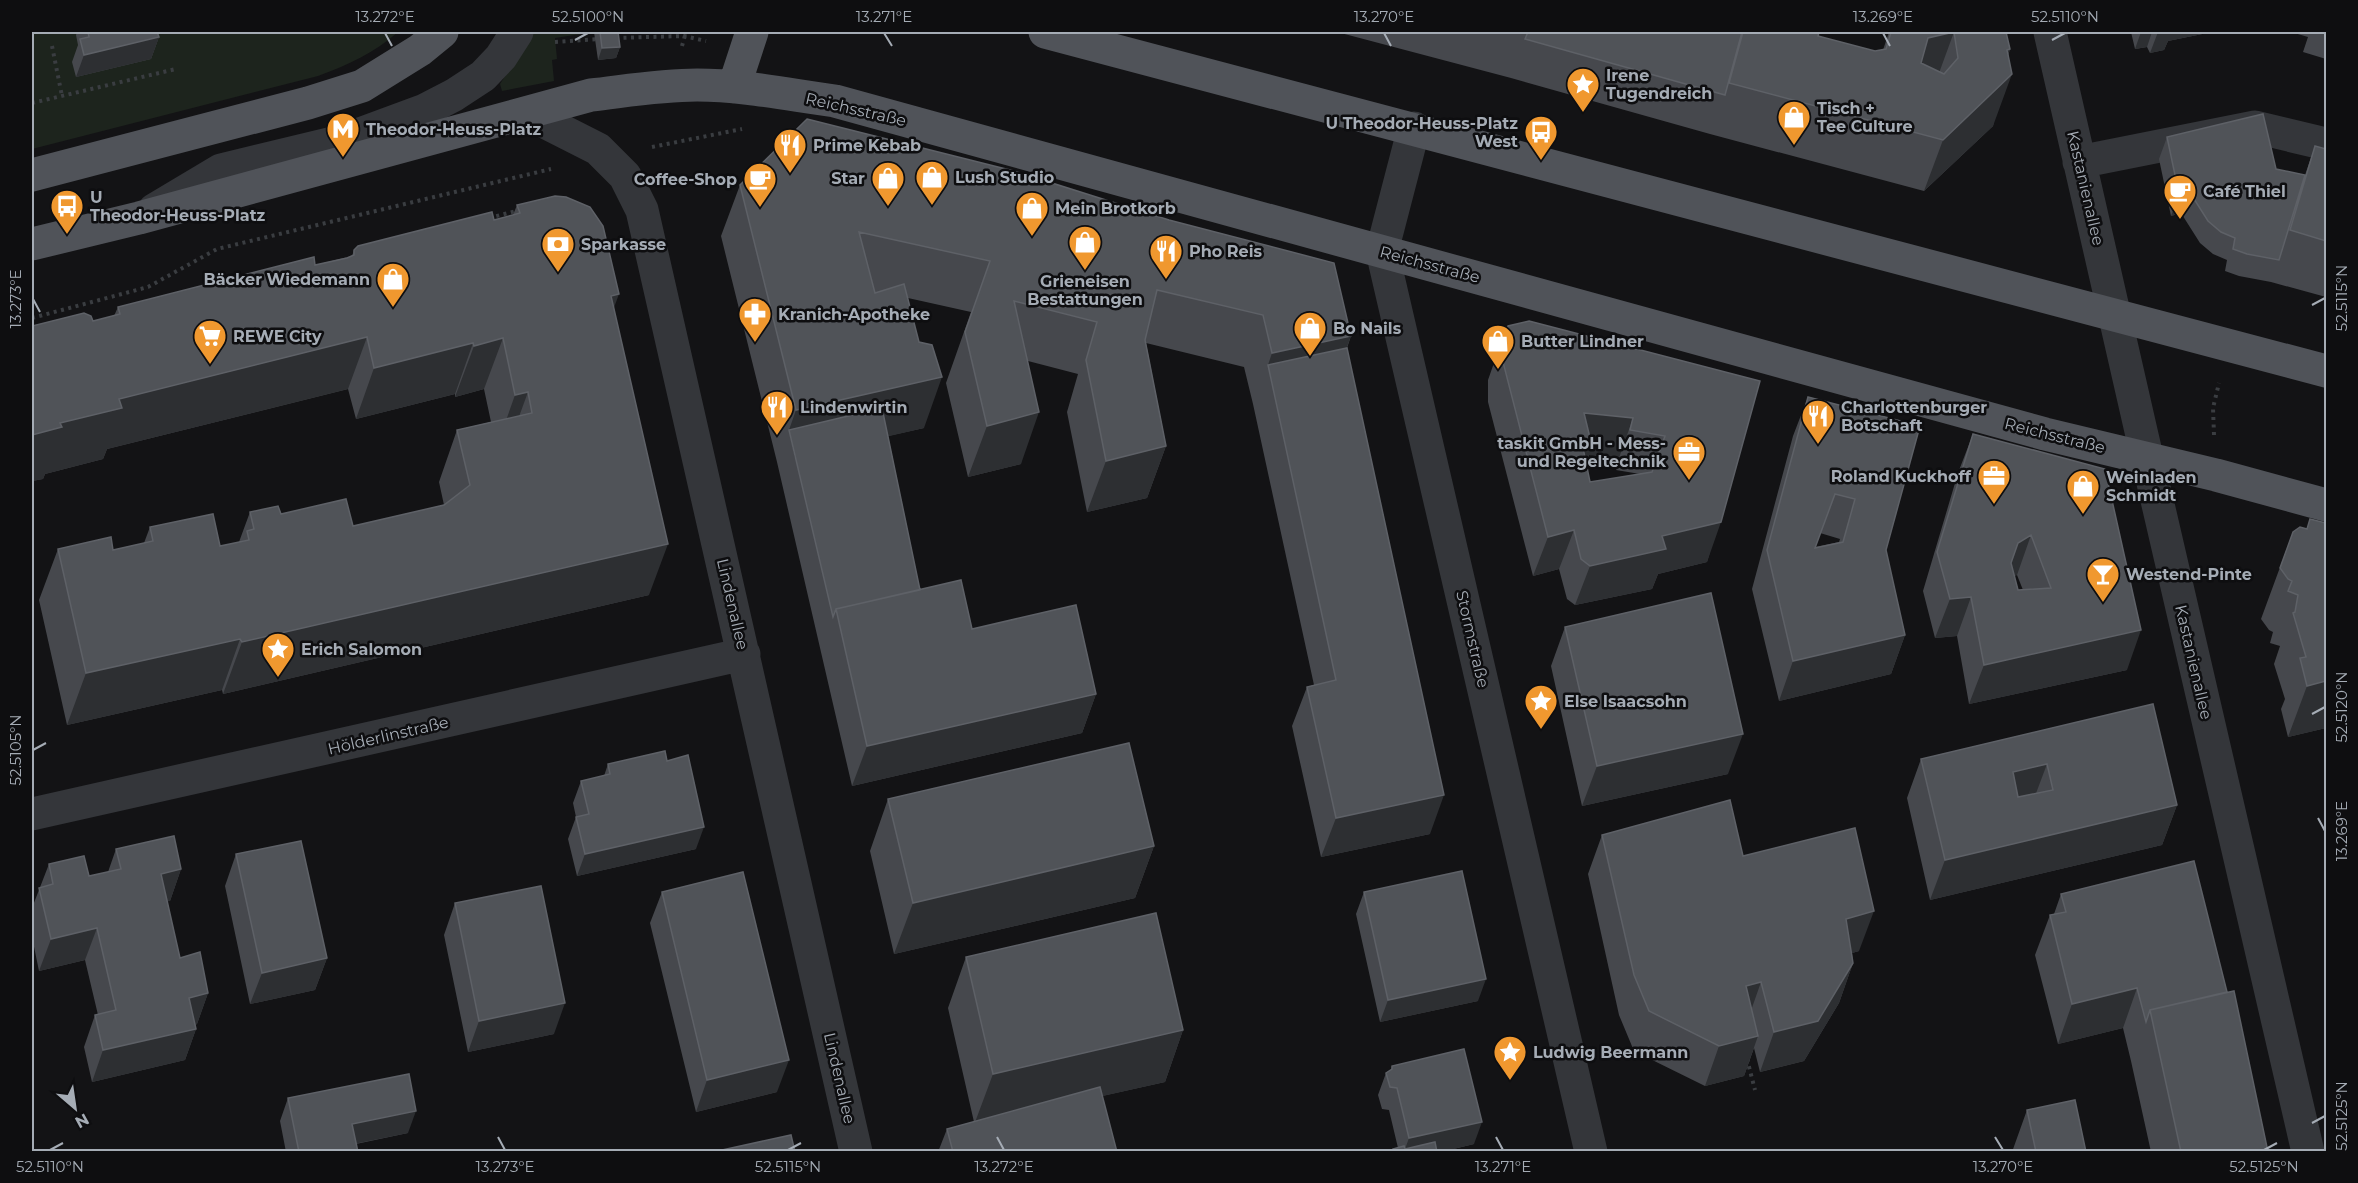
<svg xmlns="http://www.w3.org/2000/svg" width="2358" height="1183" viewBox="0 0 2358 1183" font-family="Montserrat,sans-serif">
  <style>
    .green { fill: #1d241d }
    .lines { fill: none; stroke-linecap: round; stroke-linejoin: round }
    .path { stroke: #3a3d41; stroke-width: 4; stroke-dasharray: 3 4.5; stroke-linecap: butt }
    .minor { stroke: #34363a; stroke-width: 33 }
    .major { stroke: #505359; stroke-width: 33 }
    .wall { fill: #46484d; fill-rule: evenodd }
    .shaded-wall { fill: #2d2f32 }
    .building { fill: #505358; stroke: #5e6167; stroke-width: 1.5; fill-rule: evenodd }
    .ticks { fill: none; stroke: #a5acb5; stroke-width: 2 }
    .labels { text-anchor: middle; stroke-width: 5; stroke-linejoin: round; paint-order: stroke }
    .poi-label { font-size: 16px; font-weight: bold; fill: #a5acb5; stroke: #0e0e10; text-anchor: start }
    .street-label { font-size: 16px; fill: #a5acb5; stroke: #0e0e10 }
    .neatline { fill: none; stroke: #a5acb5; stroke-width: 2 }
    .ticks-label { font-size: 15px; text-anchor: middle; fill: #a5acb5 }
  </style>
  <rect width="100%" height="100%" fill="#131315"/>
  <path class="green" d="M32 32H398C374 53 348 65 318 76L32 149Z
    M531 32H594L555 38 557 59 552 60 554 81 502 91 500 84 523 49Z"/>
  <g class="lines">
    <path class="path" d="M616 38 684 36 706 41
      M555 42 599 39
      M52 46 62 96
      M682 46 686 32
      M32 103 176 69
      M652 147 742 129
      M489 218 520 210
      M32 318 148 287 217 249 551 169
      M2214 435 2213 408 2219 383
      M1747 1059 1755 1090"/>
    <path class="minor" d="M2050 32 2141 431 2308 1152
      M527 113 598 149 625 176 642 210 856 1152
      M1414 128 1382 251 1591 1152
      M2079 162 2255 127 2326 144
      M154 210 221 170 341 141 425 110 454 95 483 76 501 57 517 32
      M32 814 744 654"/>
    <path class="major" d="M1045 32 2326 371
      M734 87 752 32
      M32 175 308 103 362 86 420 50 442 32
      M32 244 139 218 591 95C626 91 661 85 697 85 743 85 790 95 835 101L2045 434 2216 475 2326 505"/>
  </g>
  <path class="wall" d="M77 32H157L159 37 151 59 76 77 72 62 78 45 76 35Z
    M594 32H618L620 47 616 58 598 60Z
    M1337 32H1819L1818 36 1875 51 1883 50 1889 32H2006L2010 49 2008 56 1993 126 1924 191 1710 134 1511 78Z
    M2131 32H2212L2168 41 2164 50 2150 53 2147 47 2135 49Z
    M2291 32H2326V59L2303 52 2308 37Z
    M2167 137 2276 169 2305 175 2315 146 2326 149V297L2271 282 2239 276 2225 271 2227 260 2213 254 2200 243 2181 213 2171 216 2159 159Z
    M740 185 1351 336 1347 348 1430 834 1321 857 1292 726 1307 687 1314 685 1253 404 1244 367 1146 343 1166 446 1147 498 1087 512 1067 412 1078 374 1028 361 1021 464 968 477 946 383 971 312 908 298 924 428 888 436 920 590 972 629 1096 694 1082 733 852 786 777 462 721 236Z
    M517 205 614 308 649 595 223 694 222 690 67 725 39 600 58 549 113 550 144 543 150 527 220 546 239 542 250 512 281 514 353 526 444 505 439 482 457 430 491 422 484 389 455 397V394L356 419 348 389 107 449 103 459 45 474 43 479 32 481V326L93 321 114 316 118 307 315 265 352 256 354 250 494 220 513 215Z
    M1502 340 1760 381 1707 562 1658 574 1652 589 1575 605 1567 599 1559 569 1533 576 1488 402V380ZM1589 455 1619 458 1616 470 1640 474 1590 482 1586 463Z
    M1808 397 1886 550 1905 635 1891 674 1779 701 1752 589 1793 436ZM1820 533 1840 539 1839 542 1815 547Z
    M1973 434 2127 670 1969 704 1957 636 1935 638 1923 591 1958 473ZM2017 575 2023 590H2018L2014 576Z
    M2293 532 2326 728 2288 737 2281 709 2285 699 2274 664 2280 646 2270 643 2273 632 2269 630 2261 619Z
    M1565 627 1728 774 1582 806 1551 666Z
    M2153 704 2177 805 2162 845 1930 900 1907 798 1921 759Z
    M667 761 696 849 577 876 568 839 576 817 573 803 581 781 604 776 608 764Z
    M888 799 1154 846 1135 898 894 954 870 851Z
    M1602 835 1743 856 1859 951 1852 953 1853 963 1839 1003 1804 1061 1760 1072 1754 1048 1744 1076 1705 1086 1634 1051 1619 1015 1588 874Z
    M116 849 181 869 170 901H167L180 958 208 993 197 1024 195 1025 196 1029 185 1060 92 1082 84 1047 95 1015H98L85 960 39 971 32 937V908L49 864 89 876 108 872Z
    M236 854 327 958 315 990 250 1004 225 886Z
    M662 892 777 1092 696 1112 650 923Z
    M1364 892 1478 1001 1380 1022 1356 914Z
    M2061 894 2268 1152H2151L2131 1061 2123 1028 2058 1044 2035 955 2050 915 2054 914Z
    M455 903 554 1034 468 1052 444 935Z
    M966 957 1183 1030 1165 1082 1102 1096 1117 1152H938L947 1129 974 1122 948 1008Z
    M1392 1066 1474 1144 1441 1152H1392L1393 1149 1398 1148 1389 1110 1382 1109 1378 1095 1386 1073 1391 1070Z
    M288 1098 408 1133 356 1144 358 1152H286L280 1121Z
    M2027 1110 2086 1152H2012Z"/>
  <path class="shaded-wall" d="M1954 32 1935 84 1909 89 1928 38Z
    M2141 32H2152L2147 47 2135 49Z
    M2158 32H2212L2168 41 2164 50 2150 53Z
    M159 37 151 59 76 77 84 55Z
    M620 47 616 58 598 60 602 48Z
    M2010 49 1995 90 2012 74 1993 126 1924 191 1943 140 2007 50Z
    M2189 191 2181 213 2171 216 2179 194Z
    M619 294 600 346 611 296Z
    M1351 336 1332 387 1268 365 1272 353Z
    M367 337 348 389 107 449 103 459 45 474 43 479 32 481V435L119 399Z
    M503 338 484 389 455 397 474 346Z
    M473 343 455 394 356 419 374 368Z
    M942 377 924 428 795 458 789 430 796 410Z
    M528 392 509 444 497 446 515 395Z
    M1039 412 1021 464 968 477 987 426Z
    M1584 413 1633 418 1619 458 1589 455 1578 485Z
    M1166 446 1147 498 1087 512 1106 461Z
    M1721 522 1707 562 1658 574 1652 589 1575 605 1590 566 1662 536Z
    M1574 530 1559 569 1533 576 1548 537Z
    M2031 535 2017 575 2004 582 2018 543Z
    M668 544 649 595 223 694 242 642Z
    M1971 597 1957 636 1935 638 1950 599Z
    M2141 630 2127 670 1969 704 1984 665Z
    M1905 635 1891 674 1779 701 1793 661Z
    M240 639 222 690 67 725 86 673Z
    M2326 681V728L2288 737 2307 686Z
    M1096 694 1082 733 852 786 867 746Z
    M1743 734 1728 774 1582 806 1597 766Z
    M2047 764 2032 804 1998 811 2013 772Z
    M1444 795 1430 834 1321 857 1336 818Z
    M2177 805 2162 845 1930 900 1945 860Z
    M704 827 696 849 577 876 585 854Z
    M1154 846 1135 898 894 954 913 903Z
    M181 869 170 901 150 905 161 874Z
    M1874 911 1859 951 1832 959 1846 919Z
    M97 928 85 960 39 971 51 939Z
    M327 958 315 990 250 1004 262 973Z
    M1853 963 1839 1003 1804 1061 1760 1072 1774 1032Z
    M1486 979 1478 1001 1380 1022 1388 1000Z
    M1761 982 1747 1022 1746 986Z
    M2137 988 2123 1028 2058 1044 2072 1004Z
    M208 993 197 1024 177 1029 189 998Z
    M565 1003 554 1034 468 1052 479 1021Z
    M196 1029 185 1060 92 1082 103 1050Z
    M1183 1030 1165 1082 974 1125 993 1074Z
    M1758 1036 1744 1076 1705 1086 1719 1046Z
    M789 1060 777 1092 696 1112 707 1080Z
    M416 1111 408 1133 344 1146 352 1124Z
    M1482 1122 1474 1144 1441 1152H1404L1409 1138Z"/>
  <path class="building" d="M88 32H157L159 37 84 55 80 39 89 37Z
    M600 32H618L620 47 602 48Z
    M1528 32H1742L1725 95 1525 39Z
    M1743 32H1819L1818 36 1875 51 1886 49 1891 32H2006L2010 49 2007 50 2012 74 1943 140 1729 83ZM1954 32 1958 58 1944 74 1921 63 1928 38Z
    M2263 114 2276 169 2305 175 2279 260 2247 254 2233 249 2235 238 2221 232 2208 221 2189 191 2179 194 2167 137Z
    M807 119 1014 171 1169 220 1334 263 1351 336 1272 353 1263 315 1157 290 1145 340 1166 446 1106 461 1086 360 1097 322 1014 301 1039 412 987 426 965 332 990 261 859 232 875 293 904 284 919 342 932 345 942 377 796 410 740 185Z
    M2315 146 2326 149V241L2290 230Z
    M555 196 566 197 590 207 603 226 619 294 611 296 668 544 242 642 240 639 86 673 58 549 111 537 113 550 153 541 150 527 213 514 220 546 249 540 247 531 254 529 250 512 278 506 281 514 346 499 353 526 444 505 470 485 457 430 532 413 528 392 515 395 503 338 474 346 473 343 374 368 367 337 119 399 122 408 60 423 62 427 32 435V326L84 313 91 316 93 321 120 314 118 307 314 257 315 265 347 258 354 255V250L358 246 492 212 494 220 520 213 517 205Z
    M1529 321 1760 381 1721 522 1662 536 1666 549 1590 566 1581 559 1574 530 1548 537 1503 362 1502 340 1508 326ZM1584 413 1633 418 1630 430 1665 436 1652 472 1590 482 1583 448 1592 446Z
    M1347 348 1444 795 1336 818 1307 687 1336 680 1268 365Z
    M1808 397 1920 426 1886 550 1905 635 1793 661 1767 550ZM1835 494 1855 499 1843 542 1815 548Z
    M882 408 920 590 836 609 833 617 789 430Z
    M1973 434 2105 469 2141 630 1984 665 1971 597 1950 599 1937 552ZM2031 535 2051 588 2018 590 2011 563 2018 543Z
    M2310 519 2326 523V681L2307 686 2300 658 2306 657 2293 613 2295 612 2298 595 2288 591 2292 581 2288 579 2280 568 2293 532 2300 527 2307 529Z
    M961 580 972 629 1076 605 1096 694 867 746 836 609Z
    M1711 593 1743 734 1597 766 1565 627Z
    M2153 704 2177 805 1945 860 1921 759ZM2047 764 2053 790 2018 797 2013 772Z
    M1129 743 1154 846 913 903 888 799Z
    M665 751 667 761 688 755 704 827 585 854 576 817 589 814 581 781 610 774 608 764Z
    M1730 800 1743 856 1855 828 1874 911 1846 919 1853 963 1818 1021 1774 1032 1761 982 1746 986 1758 1036 1719 1046 1649 1011 1634 975 1602 835Z
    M174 836 181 869 161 874 180 958 200 952 208 993 189 998 196 1029 103 1050 95 1015 116 1010 97 928 51 939 39 888 53 884 49 864 84 856 89 876 121 869 116 849Z
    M301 841 327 958 262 973 236 854Z
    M2194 861 2227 992 2150 1010 2146 1022 2137 988 2072 1004 2050 915 2066 912 2061 894Z
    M1462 871 1486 979 1388 1000 1364 892Z
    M743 872 789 1060 707 1080 662 892Z
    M541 886 565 1003 479 1021 455 903Z
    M1156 913 1183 1030 993 1074 966 957Z
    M2234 991 2268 1152H2181L2150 1010Z
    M1464 1049 1482 1122 1409 1138 1397 1088 1390 1087 1386 1073 1392 1069V1066Z
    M409 1074 416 1111 352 1124 358 1152H299L288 1098Z
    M1100 1087 1117 1152H953L947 1129Z
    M2075 1100 2086 1152H2036L2027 1110Z
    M791 1135 795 1152H713Z
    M1435 1142 1437 1152H1394L1393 1149 1404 1146 1405 1149Z"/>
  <path class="ticks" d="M385 33 392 46M884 33 892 46M1384 33 1391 46M1883 33 1890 46M575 40 588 33M2052 40 2065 33M33 299 40 312M2312 305 2325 298M2312 714 2325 707M33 750 46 743M2318 818 2325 831M2312 1123 2325 1116M498 1137 505 1150M997 1137 1004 1150M1496 1137 1503 1150M1995 1137 2003 1150M50 1150 63 1143M788 1150 801 1143M2264 1150 2277 1143"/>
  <defs>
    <symbol id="sight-pin" viewBox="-11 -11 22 30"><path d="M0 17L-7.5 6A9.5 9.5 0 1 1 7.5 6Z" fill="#f0982f" stroke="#0e0e10"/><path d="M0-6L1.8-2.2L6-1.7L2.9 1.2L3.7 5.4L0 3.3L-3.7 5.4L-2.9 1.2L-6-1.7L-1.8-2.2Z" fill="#fff"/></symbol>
    <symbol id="shop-pin" viewBox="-11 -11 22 30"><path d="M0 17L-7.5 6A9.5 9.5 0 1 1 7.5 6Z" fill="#f0982f" stroke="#0e0e10"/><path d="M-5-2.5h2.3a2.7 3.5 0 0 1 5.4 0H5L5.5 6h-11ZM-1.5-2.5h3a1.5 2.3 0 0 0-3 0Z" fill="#fff"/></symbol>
    <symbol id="metro-pin" viewBox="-11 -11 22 30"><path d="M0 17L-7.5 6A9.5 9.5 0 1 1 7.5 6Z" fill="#f0982f" stroke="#0e0e10"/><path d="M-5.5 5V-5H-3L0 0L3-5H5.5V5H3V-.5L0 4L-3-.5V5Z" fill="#fff"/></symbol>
    <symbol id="bus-pin" viewBox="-11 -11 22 30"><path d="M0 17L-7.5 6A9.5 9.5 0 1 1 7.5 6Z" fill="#f0982f" stroke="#0e0e10"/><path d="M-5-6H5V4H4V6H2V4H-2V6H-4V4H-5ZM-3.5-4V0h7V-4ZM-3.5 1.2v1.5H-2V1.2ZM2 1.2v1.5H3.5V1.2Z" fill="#fff"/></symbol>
    <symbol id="restaurant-pin" viewBox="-11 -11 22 30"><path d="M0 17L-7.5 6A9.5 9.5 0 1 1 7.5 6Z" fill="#f0982f" stroke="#0e0e10"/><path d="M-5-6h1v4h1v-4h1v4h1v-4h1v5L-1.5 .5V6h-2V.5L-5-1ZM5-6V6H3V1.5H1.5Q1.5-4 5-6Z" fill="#fff"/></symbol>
    <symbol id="cafe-pin" viewBox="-11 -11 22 30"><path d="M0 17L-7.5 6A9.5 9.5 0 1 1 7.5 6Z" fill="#f0982f" stroke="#0e0e10"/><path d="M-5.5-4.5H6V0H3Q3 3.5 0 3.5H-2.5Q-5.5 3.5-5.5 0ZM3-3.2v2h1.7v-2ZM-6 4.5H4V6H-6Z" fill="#fff"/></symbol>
    <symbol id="bank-pin" viewBox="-11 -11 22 30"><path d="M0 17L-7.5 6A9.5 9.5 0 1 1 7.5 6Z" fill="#f0982f" stroke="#0e0e10"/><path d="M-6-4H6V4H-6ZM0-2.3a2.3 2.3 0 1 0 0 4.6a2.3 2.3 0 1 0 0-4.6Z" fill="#fff"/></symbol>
    <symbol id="pharmacy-pin" viewBox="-11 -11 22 30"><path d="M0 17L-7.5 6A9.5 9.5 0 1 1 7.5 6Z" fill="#f0982f" stroke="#0e0e10"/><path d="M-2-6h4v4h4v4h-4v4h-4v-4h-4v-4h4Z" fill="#fff"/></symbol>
    <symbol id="supermarket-pin" viewBox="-11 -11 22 30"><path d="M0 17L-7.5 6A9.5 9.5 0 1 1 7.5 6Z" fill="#f0982f" stroke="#0e0e10"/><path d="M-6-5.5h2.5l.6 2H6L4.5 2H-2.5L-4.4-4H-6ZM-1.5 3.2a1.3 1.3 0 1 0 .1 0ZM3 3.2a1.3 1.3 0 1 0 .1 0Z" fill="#fff"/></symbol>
    <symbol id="office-pin" viewBox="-11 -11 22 30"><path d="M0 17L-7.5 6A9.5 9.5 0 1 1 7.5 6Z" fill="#f0982f" stroke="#0e0e10"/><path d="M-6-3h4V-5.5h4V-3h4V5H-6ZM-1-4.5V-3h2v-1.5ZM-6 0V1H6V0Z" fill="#fff"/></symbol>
    <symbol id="bar-pin" viewBox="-11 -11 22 30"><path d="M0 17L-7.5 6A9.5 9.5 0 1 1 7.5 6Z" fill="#f0982f" stroke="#0e0e10"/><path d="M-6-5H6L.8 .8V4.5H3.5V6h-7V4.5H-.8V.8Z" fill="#fff"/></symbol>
  </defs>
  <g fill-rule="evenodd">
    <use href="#sight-pin" x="1564" y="65" width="38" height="52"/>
    <use href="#shop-pin" x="1775" y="98" width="38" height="52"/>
    <use href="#metro-pin" x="324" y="110" width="38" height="52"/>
    <use href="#bus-pin" x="1522" y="113" width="38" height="52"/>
    <use href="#restaurant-pin" x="771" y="126" width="38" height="52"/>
    <use href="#shop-pin" x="913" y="158" width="38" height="52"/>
    <use href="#shop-pin" x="869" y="159" width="38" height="52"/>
    <use href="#cafe-pin" x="741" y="160" width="38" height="52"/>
    <use href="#cafe-pin" x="2161" y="172" width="38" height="52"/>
    <use href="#bus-pin" x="48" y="187" width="38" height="52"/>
    <use href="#shop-pin" x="1013" y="189" width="38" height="52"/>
    <use href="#shop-pin" x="1066" y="223" width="38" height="52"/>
    <use href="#bank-pin" x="539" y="225" width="38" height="52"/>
    <use href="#restaurant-pin" x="1147" y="232" width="38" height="52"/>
    <use href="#shop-pin" x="374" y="260" width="38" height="52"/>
    <use href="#pharmacy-pin" x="736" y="295" width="38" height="52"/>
    <use href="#shop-pin" x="1291" y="309" width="38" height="52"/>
    <use href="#supermarket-pin" x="191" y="317" width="38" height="52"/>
    <use href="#shop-pin" x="1479" y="322" width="38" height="52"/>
    <use href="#restaurant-pin" x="758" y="388" width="38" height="52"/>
    <use href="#restaurant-pin" x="1799" y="397" width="38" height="52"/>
    <use href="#office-pin" x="1670" y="433" width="38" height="52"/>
    <use href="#office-pin" x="1975" y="457" width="38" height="52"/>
    <use href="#shop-pin" x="2064" y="467" width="38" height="52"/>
    <use href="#bar-pin" x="2084" y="555" width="38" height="52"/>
    <use href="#sight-pin" x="259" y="630" width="38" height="52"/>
    <use href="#sight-pin" x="1522" y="682" width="38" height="52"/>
    <use href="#sight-pin" x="1491" y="1033" width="38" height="52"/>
  </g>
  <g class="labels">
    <g class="poi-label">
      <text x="1606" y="81">Irene<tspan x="1606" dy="18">Tugendreich</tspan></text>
      <text x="1817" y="114">Tisch +<tspan x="1817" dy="18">Tee Culture</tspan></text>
      <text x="1518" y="129" text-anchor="end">U Theodor-Heuss-Platz<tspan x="1518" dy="18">West</tspan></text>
      <text x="366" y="135">Theodor-Heuss-Platz</text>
      <text x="813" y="151">Prime Kebab</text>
      <text x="955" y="183">Lush Studio</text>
      <text x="865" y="184" text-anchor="end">Star</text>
      <text x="737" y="185" text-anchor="end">Coffee-Shop</text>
      <text x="2203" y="197">Café Thiel</text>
      <text x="90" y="203">U<tspan x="90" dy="18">Theodor-Heuss-Platz</tspan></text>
      <text x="1055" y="214">Mein Brotkorb</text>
      <text x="581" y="250">Sparkasse</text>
      <text x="1189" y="257">Pho Reis</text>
      <text x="370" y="285" text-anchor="end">Bäcker Wiedemann</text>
      <text x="1085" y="287" text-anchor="middle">Grieneisen<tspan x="1085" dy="18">Bestattungen</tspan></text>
      <text x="778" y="320">Kranich-Apotheke</text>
      <text x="1333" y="334">Bo Nails</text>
      <text x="233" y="342">REWE City</text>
      <text x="1521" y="347">Butter Lindner</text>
      <text x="800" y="413">Lindenwirtin</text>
      <text x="1841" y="413">Charlottenburger<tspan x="1841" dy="18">Botschaft</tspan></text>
      <text x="1666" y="449" text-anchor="end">taskit GmbH - Mess-<tspan x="1666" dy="18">und Regeltechnik</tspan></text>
      <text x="1971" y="482" text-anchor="end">Roland Kuckhoff</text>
      <text x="2106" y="483">Weinladen<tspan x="2106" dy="18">Schmidt</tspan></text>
      <text x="2126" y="580">Westend-Pinte</text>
      <text x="301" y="655">Erich Salomon</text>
      <text x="1564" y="707">Else Isaacsohn</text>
      <text x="1533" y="1058">Ludwig Beermann</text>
    </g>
    <g class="street-label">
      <text transform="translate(856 109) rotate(13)" y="6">Reichsstraße</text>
      <text transform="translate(2086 188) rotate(77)" y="6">Kastanienallee</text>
      <text transform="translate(1430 264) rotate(15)" y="6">Reichsstraße</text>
      <text transform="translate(2055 435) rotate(14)" y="6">Reichsstraße</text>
      <text transform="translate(733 604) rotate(77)" y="6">Lindenallee</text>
      <text transform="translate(1473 639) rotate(77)" y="6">Stormstraße</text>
      <text transform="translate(2194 662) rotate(77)" y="6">Kastanienallee</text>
      <text transform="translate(388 735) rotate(-13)" y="6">Hölderlinstraße</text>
      <text transform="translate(840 1078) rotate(77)" y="6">Lindenallee</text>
    </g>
  </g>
  <rect width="2358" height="1183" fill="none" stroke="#0e0e10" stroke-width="66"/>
  <g transform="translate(75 1108) rotate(151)" stroke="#0e0e10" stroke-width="4.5" paint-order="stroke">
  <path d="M0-4.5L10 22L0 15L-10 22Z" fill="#a5acb5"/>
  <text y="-9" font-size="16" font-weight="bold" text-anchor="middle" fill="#a5acb5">N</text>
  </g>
  <rect x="33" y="33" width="2292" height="1117" class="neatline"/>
  <g class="ticks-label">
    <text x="385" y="22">13.272°E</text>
    <text x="588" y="22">52.5100°N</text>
    <text x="884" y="22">13.271°E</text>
    <text x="1384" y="22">13.270°E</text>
    <text x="1883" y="22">13.269°E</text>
    <text x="2065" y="22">52.5110°N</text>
    <text transform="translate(2342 298) rotate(-90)" y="5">52.5115°N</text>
    <text transform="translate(16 299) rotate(-90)" y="5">13.273°E</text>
    <text transform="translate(2342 707) rotate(-90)" y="5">52.5120°N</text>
    <text transform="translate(16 750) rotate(-90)" y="5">52.5105°N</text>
    <text transform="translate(2342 831) rotate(-90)" y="5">13.269°E</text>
    <text transform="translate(2342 1116) rotate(-90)" y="5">52.5125°N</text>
    <text x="50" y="1172">52.5110°N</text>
    <text x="505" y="1172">13.273°E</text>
    <text x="788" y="1172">52.5115°N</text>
    <text x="1004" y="1172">13.272°E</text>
    <text x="1503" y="1172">13.271°E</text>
    <text x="2003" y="1172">13.270°E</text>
    <text x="2264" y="1172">52.5125°N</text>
  </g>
</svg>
